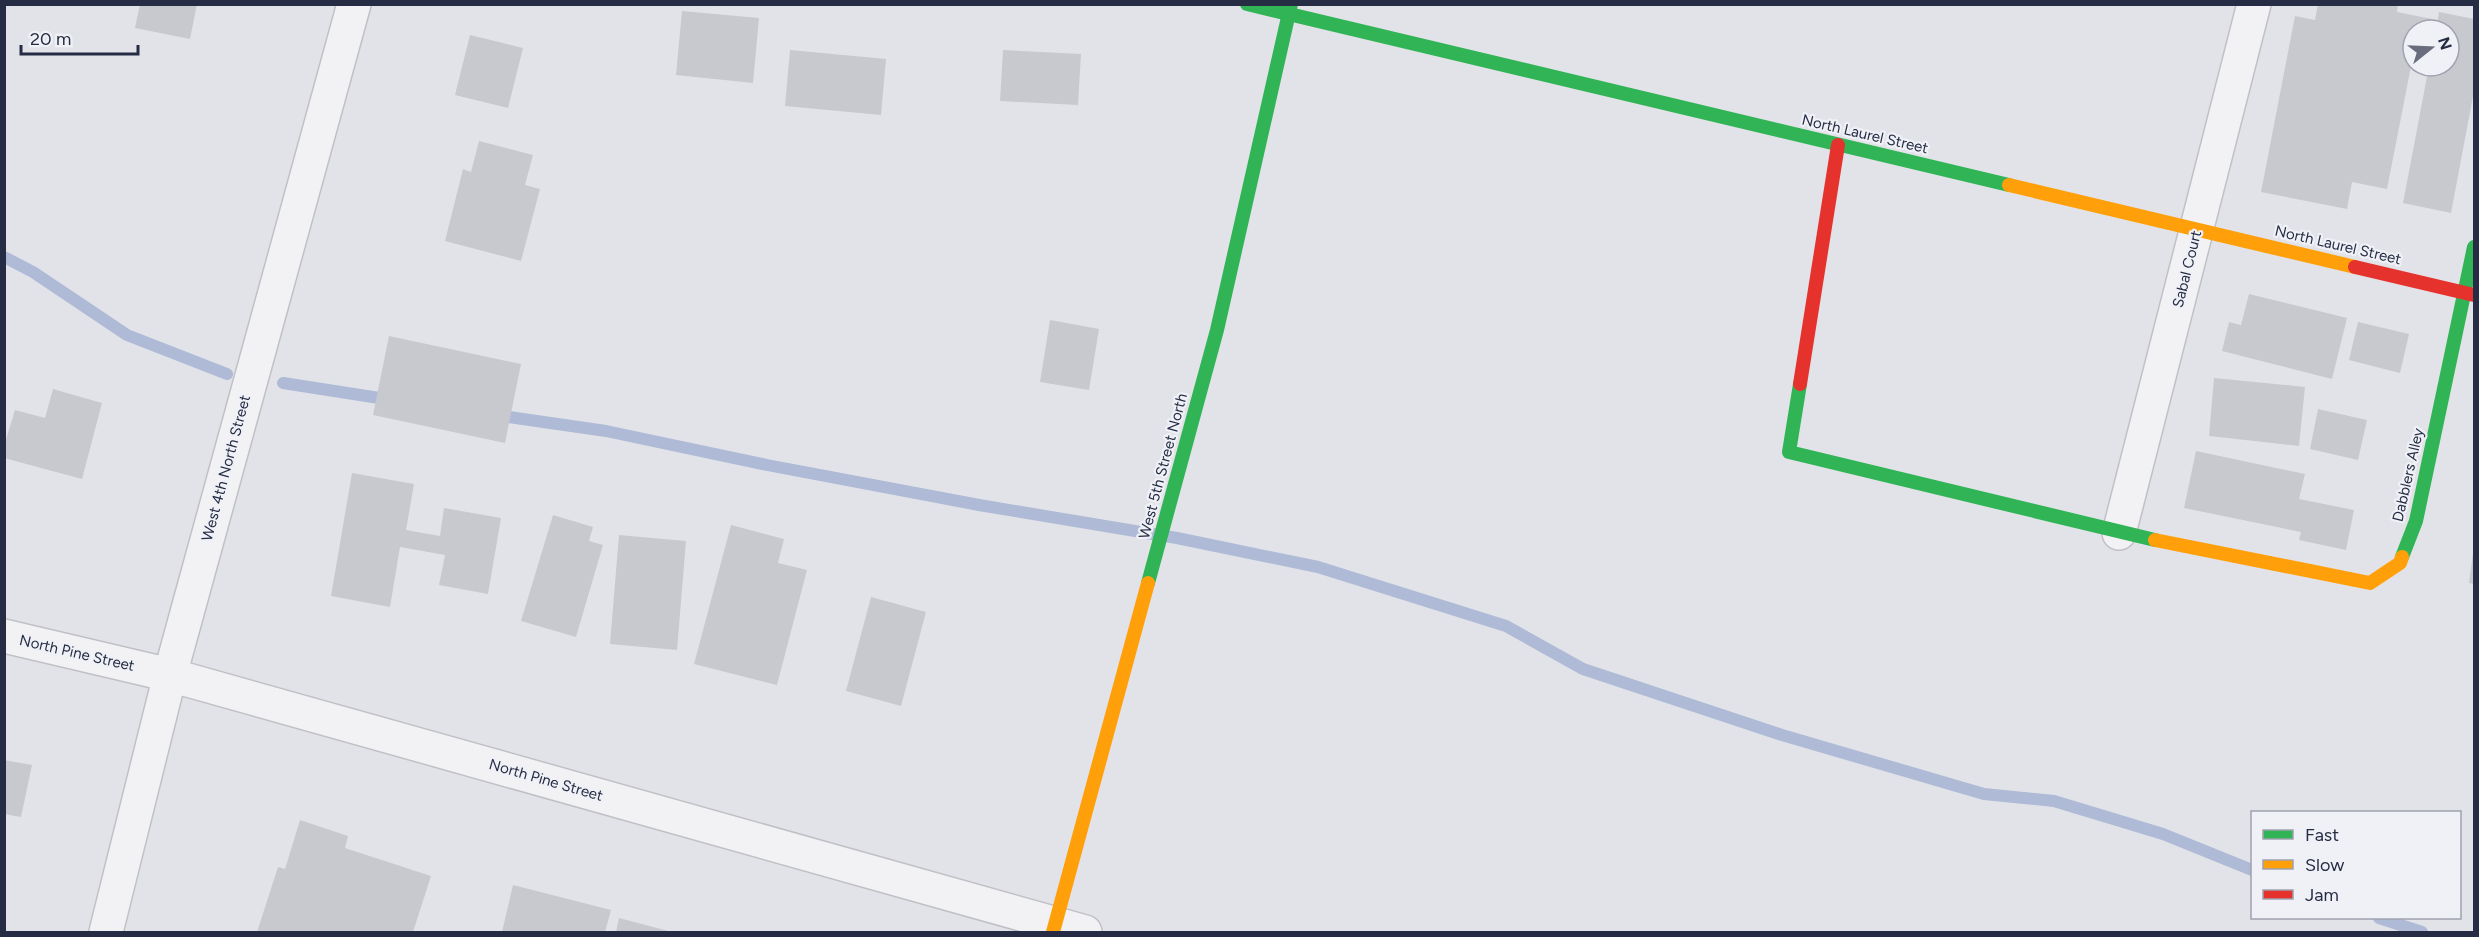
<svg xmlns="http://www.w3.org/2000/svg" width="2479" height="937" viewBox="0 0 2479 937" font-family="Figtree,sans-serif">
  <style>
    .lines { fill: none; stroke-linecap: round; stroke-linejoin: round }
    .stream { stroke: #aebad6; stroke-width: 12 }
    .building { fill: #c8c9cf }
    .street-casing { stroke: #c0c1c6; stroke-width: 36 }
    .street { stroke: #f2f2f4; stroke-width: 33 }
    .fast { stroke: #30b455; stroke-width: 14 }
    .slow { stroke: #ff9f0a; stroke-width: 14 }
    .jam { stroke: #e5322d; stroke-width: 14 }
    .labels { text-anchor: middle; stroke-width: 4.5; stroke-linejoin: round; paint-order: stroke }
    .street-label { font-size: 15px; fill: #262c43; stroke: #eff1f7 }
  </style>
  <rect width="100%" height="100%" fill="#e2e3e8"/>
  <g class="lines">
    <path class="stream" d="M4 257 33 272 127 335 227 374
      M283 383 392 400
      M495 415 606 431 767 465 979 505 1177 538 1318 567 1506 626 1583 669 1782 735 1984 794 2054 801 2163 834 2252 870
      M2379 918 2422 932"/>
  </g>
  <path class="building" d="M140 4H197L190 39 135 28Z
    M2318 4H2398L2397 12 2437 20 2435 30H2413V56L2387 189 2352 182 2347 209 2261 192 2295 16 2315 20Z
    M682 11 759 18 753 83 676 75Z
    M2439 12 2474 19V91L2451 213 2403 203 2429 66H2449V30H2436Z
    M470 35 523 48 508 108 455 95Z
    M790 50 886 59 881 115 785 106Z
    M1003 50 1081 54 1078 105 1000 101Z
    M479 141 533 155 525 185 540 189 521 261 445 241 463 169 471 172Z
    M2249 294 2347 318 2332 379 2222 351 2229 322 2241 325Z
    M1050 320 1099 329 1089 390 1040 382Z
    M2358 322 2409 334 2400 373 2349 360Z
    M389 336 521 364 505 443 373 415Z
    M2214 378 2305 387 2299 446 2209 436Z
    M53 389 102 403 82 479 4 458V446L15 410 45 418Z
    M2318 409 2367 420 2358 460 2310 449Z
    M2196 451 2305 474 2299 499 2354 510 2346 550 2299 540 2301 532 2184 508Z
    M352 473 414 484 406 530 440 536 444 508 501 518 488 594 439 585 445 555 400 547 390 607 331 596Z
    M553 515 593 527 589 541 603 545 576 637 521 621Z
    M731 525 784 539 778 563 807 570 777 685 694 664Z
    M619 535 686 541 677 650 610 644Z
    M2473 553H2474V584L2469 583Z
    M871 597 926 612 901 706 846 691Z
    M4 760 32 765 21 817 4 814Z
    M300 820 348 836 345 848 431 876 413 932H257L278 867 285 869Z
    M513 885 611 910 605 932H502Z
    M619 918 672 932H616Z"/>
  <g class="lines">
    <defs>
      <path id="street" d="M2119 533 2254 4
        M4 636 170 675 1085 932
        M106 932 170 675 354 4"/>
    </defs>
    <use href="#street" class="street-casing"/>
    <use href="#street" class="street"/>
    <path class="fast" d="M1247 4 2009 185
      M1800 384 1789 452 2155 540
      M2402 557 2416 521 2474 247
      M1148 583 1217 330 1291 4"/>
    <path class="slow" d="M2009 185 2355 267
      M2155 540 2370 583 2400 563 2402 557
      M1053 932 1148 583"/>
    <path class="jam" d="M2355 267 2474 295
      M1800 384 1838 145"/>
  </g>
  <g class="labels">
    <g class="street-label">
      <text transform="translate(1865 134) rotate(13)" y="5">North Laurel Street</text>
      <text transform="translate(2338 245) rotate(13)" y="5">North Laurel Street</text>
      <text transform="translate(2187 269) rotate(-76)" y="5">Sabal Court</text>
      <text transform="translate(1163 466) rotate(-75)" y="5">West 5th Street North</text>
      <text transform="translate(226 468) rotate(-75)" y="5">West 4th North Street</text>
      <text transform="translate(2408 475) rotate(-77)" y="5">Dabblers Alley</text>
      <text transform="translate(77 653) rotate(13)" y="5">North Pine Street</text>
      <text transform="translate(546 780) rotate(16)" y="5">North Pine Street</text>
    </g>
  </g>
  <rect width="2479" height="937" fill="none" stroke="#262c43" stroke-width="12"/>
  <rect x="2251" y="811" width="210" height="108" fill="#eff1f7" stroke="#9fa2af" stroke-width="1.5"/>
  <rect x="2263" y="830" width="30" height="9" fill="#30b455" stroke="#9fa2af" stroke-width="1.5"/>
  <text x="2305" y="841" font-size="18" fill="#262c43">Fast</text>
  <rect x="2263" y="860" width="30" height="9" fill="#ff9f0a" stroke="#9fa2af" stroke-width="1.5"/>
  <text x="2305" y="871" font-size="18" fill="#262c43">Slow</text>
  <rect x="2263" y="890" width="30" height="9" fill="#e5322d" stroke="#9fa2af" stroke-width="1.5"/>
  <text x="2305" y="901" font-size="18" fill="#262c43">Jam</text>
  <g transform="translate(2431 48) rotate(72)"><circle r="28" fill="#eff1f7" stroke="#9fa2af" stroke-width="1.5"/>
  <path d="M0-4.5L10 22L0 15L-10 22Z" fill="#686c7d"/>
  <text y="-9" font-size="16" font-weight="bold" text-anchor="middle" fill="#262c43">N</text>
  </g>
  <path d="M21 45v9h117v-9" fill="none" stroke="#262c43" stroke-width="3"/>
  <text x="30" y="45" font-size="18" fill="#262c43" stroke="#eff1f7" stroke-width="4.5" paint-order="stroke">20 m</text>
</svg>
